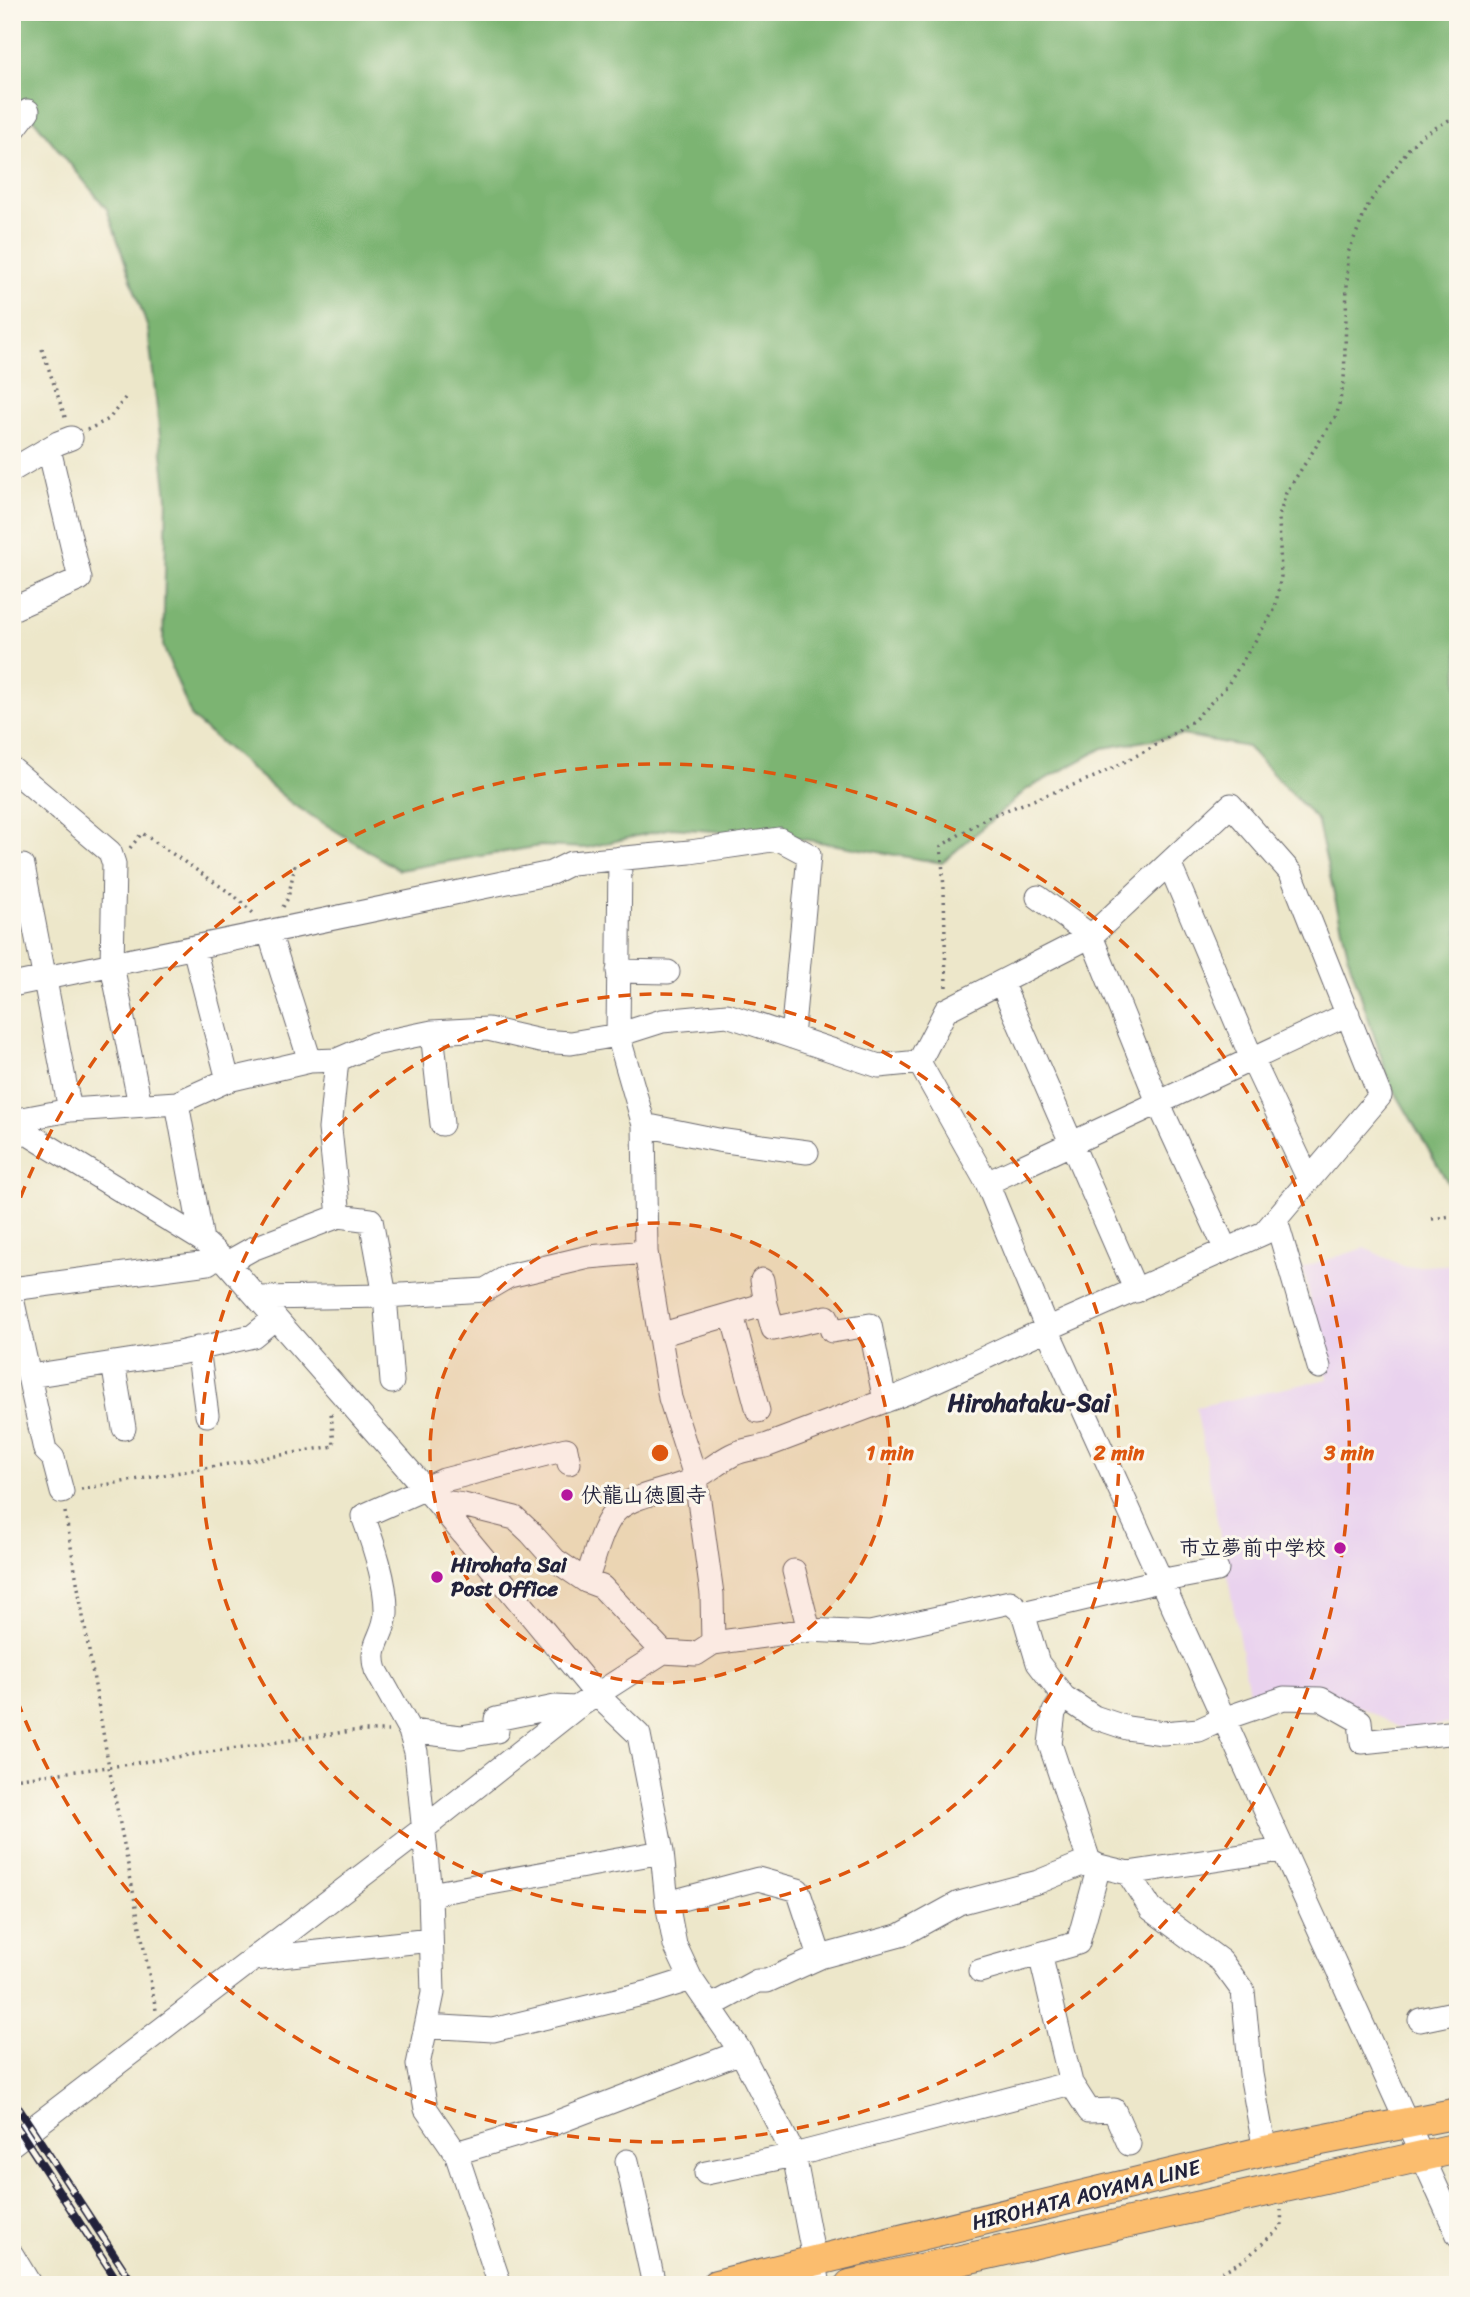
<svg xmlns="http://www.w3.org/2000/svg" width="1470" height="2297" viewBox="0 0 1470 2297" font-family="Sriracha,'Klee One',sans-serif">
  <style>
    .built { fill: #e9d2ee }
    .forest { fill: #7bb472; stroke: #4e6b56; stroke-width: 2 }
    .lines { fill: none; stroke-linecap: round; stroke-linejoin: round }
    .minor-casing { stroke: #69676d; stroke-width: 25 }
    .major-casing { stroke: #69676d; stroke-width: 32 }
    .path { stroke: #69676d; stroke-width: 3.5; stroke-dasharray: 2 5; stroke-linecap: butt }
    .minor { stroke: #fff; stroke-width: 23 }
    .major { stroke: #fbbd6e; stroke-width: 30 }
    .rail-casing { stroke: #22223b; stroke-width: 8 }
    .rail { stroke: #fbf7ec; stroke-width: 5; stroke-dasharray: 16; stroke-linecap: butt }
    .ring { fill: none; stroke: #de560e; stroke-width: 3.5; stroke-dasharray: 12 9 }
    .poi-dot { fill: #b5179e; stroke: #fbf7ec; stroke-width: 2.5 }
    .labels { text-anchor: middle; stroke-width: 6; stroke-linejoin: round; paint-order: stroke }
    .poi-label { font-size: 21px; font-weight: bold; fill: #22223b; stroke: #fbf7ec; text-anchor: start }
    .street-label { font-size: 21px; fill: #22223b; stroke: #fbf7ec }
    .quarter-label { font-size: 24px; font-weight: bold; fill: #22223b; stroke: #fbf7ec }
    .centre { fill: #de560e; stroke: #fbf7ec; stroke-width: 3.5 }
    .ring-label { font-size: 21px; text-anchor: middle; font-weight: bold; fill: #de560e; stroke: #fbf7ec; stroke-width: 6; stroke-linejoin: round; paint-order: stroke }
  </style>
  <rect width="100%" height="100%" fill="#fbf7ec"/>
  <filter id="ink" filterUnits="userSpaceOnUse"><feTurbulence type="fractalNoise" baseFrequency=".0143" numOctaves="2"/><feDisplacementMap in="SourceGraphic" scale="14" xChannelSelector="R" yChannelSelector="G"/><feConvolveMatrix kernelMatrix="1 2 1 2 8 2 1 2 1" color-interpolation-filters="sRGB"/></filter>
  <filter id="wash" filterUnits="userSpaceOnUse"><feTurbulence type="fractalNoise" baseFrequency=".00686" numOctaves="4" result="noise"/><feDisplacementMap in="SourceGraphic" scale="28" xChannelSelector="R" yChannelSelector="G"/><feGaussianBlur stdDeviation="1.57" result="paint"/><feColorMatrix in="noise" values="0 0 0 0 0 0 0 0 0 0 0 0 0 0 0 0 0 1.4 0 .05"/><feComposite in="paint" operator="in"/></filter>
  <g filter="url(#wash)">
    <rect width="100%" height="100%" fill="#ede7ca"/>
    <path class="built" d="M1365 1248 1405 1267 1458 1264V1723L1402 1729 1364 1709 1320 1692 1283 1689 1250 1697 1196 1407 1328 1379 1303 1267Z"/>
    <path class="forest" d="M12 12H1458V1200L1390 1083 1350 963 1317 820 1247 747 1182 735 1103 748 1027 789 942 863 784 836 671 828 586 848 540 846 399 870 291 803 192 718 163 646 167 498 148 329 107 209 12 93Z"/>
  </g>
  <g filter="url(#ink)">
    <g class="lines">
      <defs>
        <path id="minor" d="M12 132 28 111
          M12 470 58 443 71 438
          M12 609 80 579 49 449
          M12 769 110 852 114 864 112 965 140 1105
          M1231 805 1291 873 1380 1096 1264 1233 1047 1329 987 1183 919 1062 946 1010 1091 936Z
          M620 858 618 1035 644 1125 646 1252 670 1398 696 1479 712 1594 713 1643
          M1169 863 1252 1059 1309 1180
          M23 866 70 1110
          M1038 897 1091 936 1158 1102 1226 1250
          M269 932 310 1061
          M194 948 228 1080
          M618 971 668 972
          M1001 982 1136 1291
          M12 985 551 873 571 863 690 852 779 839 809 855 792 1037
          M432 1032 442 1124
          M337 1060 330 1129 339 1216
          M177 1103 202 1240
          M12 1121 70 1110 177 1103 228 1080 310 1061 337 1060 374 1044 432 1032 488 1029 540 1041 571 1043 618 1035 662 1021 727 1015 879 1066 919 1062
          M12 1124 202 1240 227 1263 436 1501 596 1694 639 1735 662 1852 667 1903 675 1945 691 1979 741 2052 794 2155 819 2285
          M644 1125 718 1140 807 1152
          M987 1183 1348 1014
          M1276 1220 1319 1367
          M227 1263 252 1249 339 1216 371 1220 385 1296 392 1382
          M762 1280 766 1304 773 1329 827 1317 832 1331 870 1325 885 1401
          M12 1289 208 1263 218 1255
          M12 1298 45 1450 53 1458 62 1492
          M259 1298 385 1296 485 1290 509 1276 589 1257 646 1252
          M732 1315 758 1411
          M659 1335 766 1304
          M198 1348 207 1415
          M113 1363 124 1428
          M30 1376 179 1353 253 1336 275 1318
          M436 1501 463 1505 515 1518 530 1532 555 1560 586 1581 602 1587 663 1652
          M794 1571 809 1630
          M586 1581C594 1561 602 1522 618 1509 636 1494 670 1491 692 1480 706 1473 718 1462 732 1455 743 1449 756 1449 768 1445 806 1431 844 1416 882 1402 939 1382 992 1353 1047 1329L1458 2235
          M1023 1613 1159 1581 1217 1570
          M1064 1697 1054 1712 1050 1744 1089 1861 1099 1866 1128 1873 1151 1909 1221 1961 1243 1991 1251 2074 1265 2151
          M410 1731 461 1737 497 1731 496 1719 555 1707 576 1708
          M1128 1873 1281 1850
          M430 1894 662 1852
          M667 1903 758 1879 798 1890 820 1957
          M1040 1954 1071 2083 1089 2111 1114 2110 1129 2144
          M253 1959 431 1940
          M980 1971 1078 1943 1099 1866
          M711 2006 757 1981H767L820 1957 901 1935 959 1903 1038 1882 1089 1861
          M1420 2020 1458 2012
          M426 2026 493 2030 650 1992 691 1979
          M12 2144 423 1829 576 1708 663 1652 696 1654 713 1643 809 1630 870 1633 1010 1602 1023 1613 1038 1663 1064 1697 1094 1717 1127 1728 1163 1733 1199 1730 1223 1719 1284 1698 1321 1699 1360 1721 1362 1742 1458 1732
          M456 2153 550 2125 741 2052
          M627 2161 654 2285
          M706 2173 794 2155 1071 2083
          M12 2255 30 2285
          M500 2285 456 2153 426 2109 418 2065 433 1993 430 1894 416 1752 410 1731 376 1670C368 1645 385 1636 386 1613 387 1583 373 1543 363 1516L444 1480 566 1449 569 1463"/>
        <path id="major" d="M716 2285 1265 2151 1458 2113
          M850 2285 1458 2148"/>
      </defs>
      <use href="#minor" class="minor-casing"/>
      <use href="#major" class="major-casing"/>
      <path class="path" d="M42 349 66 420
        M87 430 109 419 125 398
        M130 848 142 833 236 897 253 913
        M283 907 288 898 295 865
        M946 987 944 889 941 846 988 817 1097 776 1153 747 1194 720 1227 686 1275 609 1281 576 1279 517 1286 493 1337 414 1344 381 1348 253 1369 203 1410 147 1421 136 1458 115
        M1432 1219 1458 1215
        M81 1489 334 1446 331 1412
        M65 1512 109 1767 156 2010
        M12 1779 109 1767 351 1731H388
        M1182 2285 1214 2276 1244 2260 1282 2226 1281 2210"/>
      <use href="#minor" class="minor"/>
      <use href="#major" class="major"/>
      <defs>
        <path id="rail" d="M12 2098 134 2285
          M12 2119 120 2285"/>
      </defs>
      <use href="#rail" class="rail-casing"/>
      <use href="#rail" class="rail"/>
    </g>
  </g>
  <circle cx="660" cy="1453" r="230" fill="#de560e" fill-opacity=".12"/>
  <g class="ring">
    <circle cx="660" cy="1453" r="230"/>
    <circle cx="660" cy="1453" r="459"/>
    <path d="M13 1217A689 689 0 1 1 13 1689"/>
  </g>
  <g class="poi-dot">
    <circle cx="567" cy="1495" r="7"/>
    <circle cx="1340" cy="1548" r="7"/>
    <circle cx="437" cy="1577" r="7"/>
  </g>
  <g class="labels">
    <g class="poi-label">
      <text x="581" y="1502">伏龍山徳圓寺</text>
      <text x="1326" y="1555" text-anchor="end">市立夢前中学校</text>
      <text x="451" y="1572">Hirohata Sai<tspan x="451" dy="24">Post Office</tspan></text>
    </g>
    <g class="street-label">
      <text transform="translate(1086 2195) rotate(-14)" y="7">HIROHATA AOYAMA LINE</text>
    </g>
    <g class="quarter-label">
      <text x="1029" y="1411">Hirohataku-Sai</text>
    </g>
  </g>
  <circle cx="660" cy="1453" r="10" class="centre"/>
  <g class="ring-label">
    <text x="890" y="1460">1 min</text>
    <text x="1119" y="1460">2 min</text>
    <text x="1349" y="1460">3 min</text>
  </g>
  <rect width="1470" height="2297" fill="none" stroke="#fbf7ec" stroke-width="42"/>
</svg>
